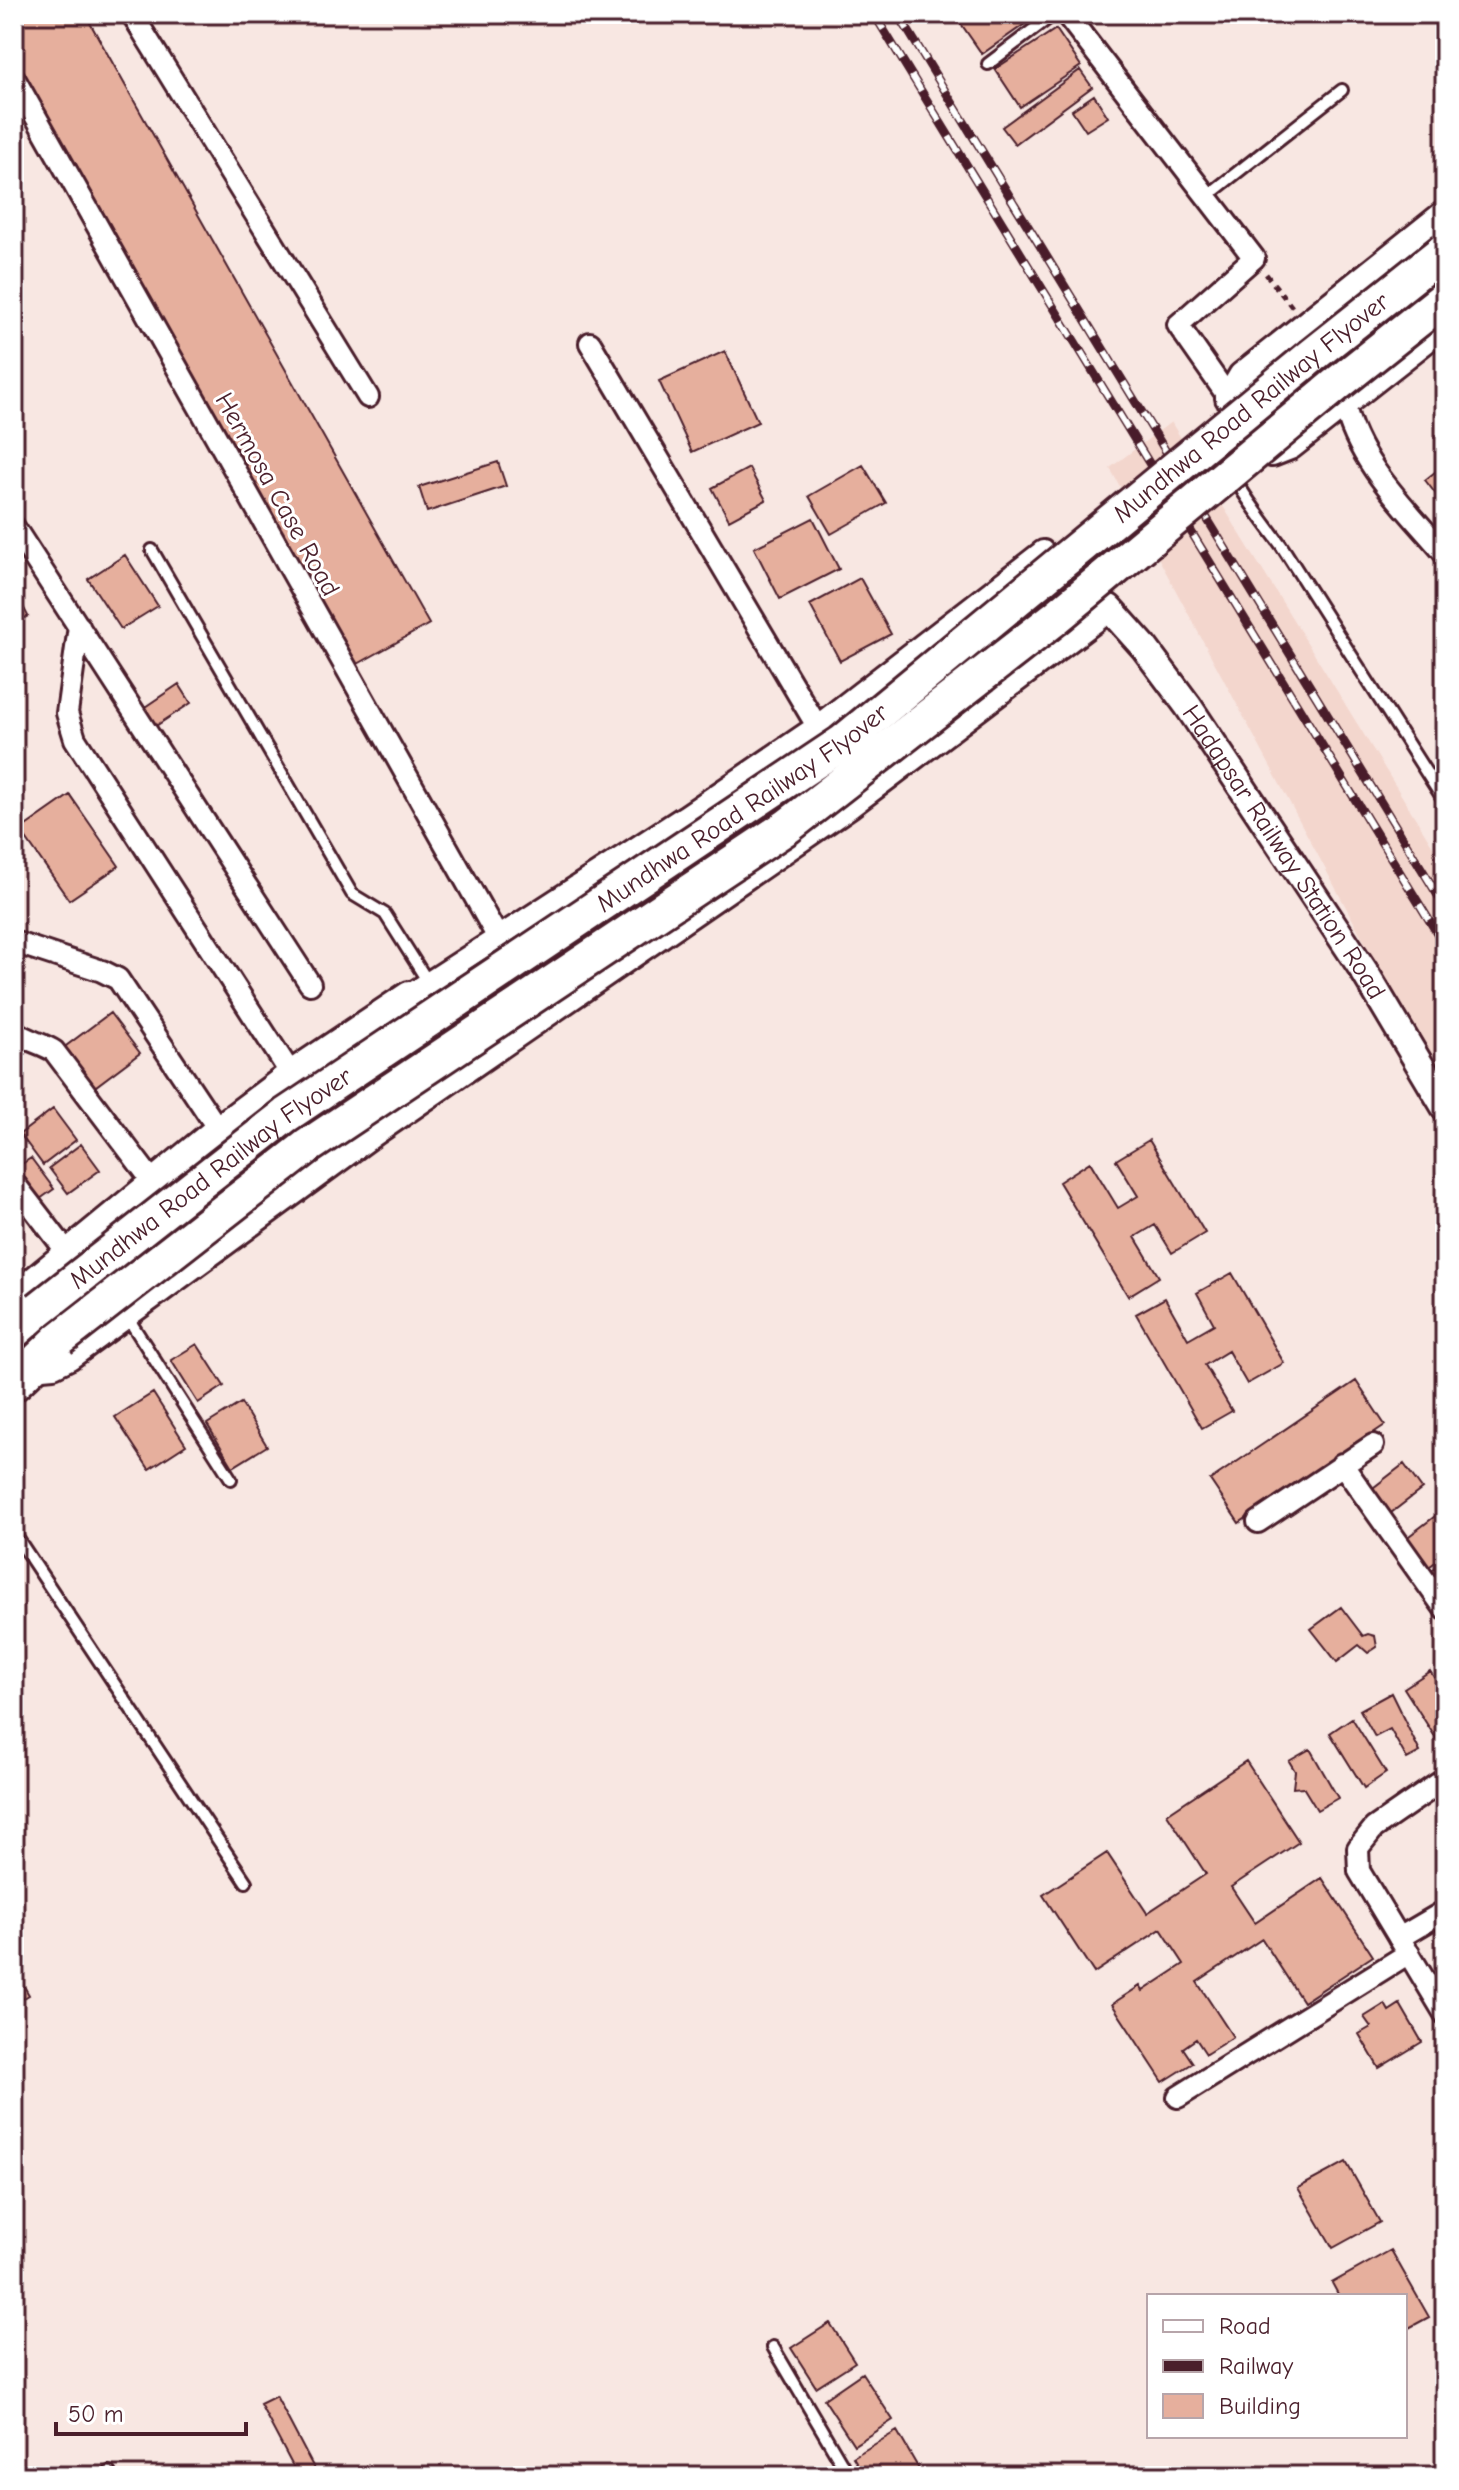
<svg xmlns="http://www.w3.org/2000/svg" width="1459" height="2490" viewBox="0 0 1459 2490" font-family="'Comic Neue',sans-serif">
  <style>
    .built { fill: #f3d6cd }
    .building { fill: #e6af9d; stroke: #4a1f2b; stroke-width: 2 }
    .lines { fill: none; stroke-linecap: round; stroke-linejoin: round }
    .service-casing { stroke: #4a1f2b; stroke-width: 16 }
    .minor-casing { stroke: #4a1f2b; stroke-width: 26 }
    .tertiary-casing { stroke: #4a1f2b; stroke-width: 32 }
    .trunk-casing { stroke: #4a1f2b; stroke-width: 40 }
    .path { stroke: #4a1f2b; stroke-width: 5; stroke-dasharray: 6 6; stroke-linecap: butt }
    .service { stroke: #fff; stroke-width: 10 }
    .minor { stroke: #fff; stroke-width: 20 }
    .tertiary { stroke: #fff; stroke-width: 26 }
    .trunk { stroke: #fff; stroke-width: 34 }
    .rail-casing { stroke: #4a1f2b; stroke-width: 9 }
    .rail { stroke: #fff; stroke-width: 6; stroke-dasharray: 18; stroke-linecap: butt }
    .trunk-bridge-casing { stroke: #4a1f2b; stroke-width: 40; stroke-linecap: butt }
    .trunk-bridge { stroke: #fff; stroke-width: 34 }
    .labels { text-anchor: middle; stroke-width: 6; stroke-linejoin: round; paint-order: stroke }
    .street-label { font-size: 26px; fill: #4a1f2b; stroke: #fff }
  </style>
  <rect width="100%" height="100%" fill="#f8e7e2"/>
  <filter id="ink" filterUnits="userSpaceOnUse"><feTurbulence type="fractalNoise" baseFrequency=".0125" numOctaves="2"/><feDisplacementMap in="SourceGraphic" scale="16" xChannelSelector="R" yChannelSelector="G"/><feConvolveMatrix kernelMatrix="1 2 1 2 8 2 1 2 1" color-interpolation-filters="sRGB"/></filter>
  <g filter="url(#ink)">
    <path class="built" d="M1171 422 1445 866V1078L1370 952 1110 468Z"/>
    <path class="building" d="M14 14H85L429 624 356 665 14 59Z
      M963 14H1039L982 54 957 18Z
      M1056 29 1081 66 1020 107 995 69Z
      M1080 70 1092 87 1015 144 1002 127Z
      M1094 95 1108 117 1086 131 1072 110Z
      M725 351 758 422 692 452 659 381Z
      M498 462 506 486 427 512 419 487Z
      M1445 464V506L1425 480Z
      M863 465 886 503 831 534 809 496Z
      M749 468 766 500 729 520 712 488Z
      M813 518 839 569 780 599 754 548Z
      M125 555 158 606 121 629 88 579Z
      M860 578 891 634 840 661 810 605Z
      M14 589 28 616 14 624Z
      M179 684 191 703 151 729 139 711Z
      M70 795 119 866 69 900 20 830Z
      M110 1013 140 1053 92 1089 62 1049Z
      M53 1109 76 1140 43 1165 20 1134Z
      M1149 1140 1205 1233 1172 1253 1155 1225 1135 1237 1159 1277 1128 1296 1059 1182 1090 1162 1118 1208 1138 1196 1116 1160Z
      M81 1144 100 1170 68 1193 49 1168Z
      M31 1158 54 1189 40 1199 14 1169Z
      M1232 1273 1284 1363 1247 1384 1228 1351 1205 1365 1232 1411 1202 1428 1136 1314 1165 1298 1188 1339 1214 1324 1197 1293Z
      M197 1344 224 1386 198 1403 171 1360Z
      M1356 1381 1385 1425 1239 1523 1210 1480Z
      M153 1393 186 1445 149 1469 115 1417Z
      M241 1403 267 1446 233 1467 207 1424Z
      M1404 1464 1422 1489 1387 1516 1369 1491Z
      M1438 1514 1445 1524V1555L1426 1569 1405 1539Z
      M1445 1560V1589L1431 1571Z
      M1341 1607 1363 1636 1368 1634 1375 1636 1377 1647 1368 1653 1359 1645 1337 1662 1311 1629Z
      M1430 1671 1445 1695V1735L1437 1740 1404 1688Z
      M1391 1693 1420 1752 1407 1759 1390 1729 1375 1737 1360 1710Z
      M1352 1718 1386 1773 1364 1788 1330 1733Z
      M1310 1749 1338 1798 1317 1810 1303 1787 1293 1788 1295 1771 1289 1761Z
      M1246 1761 1299 1842 1231 1887 1255 1923 1322 1878 1373 1956 1303 2002 1262 1939 1197 1982 1233 2037 1206 2054 1196 2039 1183 2048 1193 2063 1163 2082 1112 2004 1140 1986 1143 1991 1184 1964 1161 1929 1094 1973 1043 1895 1107 1853 1147 1913 1206 1874 1167 1814Z
      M14 1969 29 1995 14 2004Z
      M1385 2004 1389 2011 1400 2004 1422 2042 1379 2068 1359 2034 1371 2027 1364 2017Z
      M1346 2162 1380 2222 1333 2248 1298 2188Z
      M1391 2250 1429 2317 1405 2330V2296H1339L1332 2283Z
      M830 2323 855 2362 816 2387 791 2348Z
      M862 2373 893 2420 854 2445 824 2399Z
      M276 2396 318 2476H298L260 2404Z
      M897 2431 923 2476H865L853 2457Z"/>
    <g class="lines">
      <defs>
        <path id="service" d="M988 64 1054 14
          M1206 197 1342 90
          M1220 441C1227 477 1260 516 1281 545L1445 802
          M152 550 352 894 385 914 428 982
          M126 1315 231 1479
          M14 1533 246 1882
          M773 2347 849 2476
          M109 2472 111 2476"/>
        <path id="minor" d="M132 14 368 397
          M1066 14 1254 258 1178 325 1229 398
          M14 78 497 936
          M590 343 817 726
          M1344 402C1357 463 1406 508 1445 554
          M14 527 310 984
          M79 626 67 713 75 739 291 1074
          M14 942 102 971 118 979 218 1129
          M409 995 685 816 817 726 1043 551
          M14 1031C24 1040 42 1043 54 1051L153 1182
          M14 1183 67 1252
          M1342 1464 1445 1609
          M1258 1522 1373 1445
          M1445 1779 1374 1828 1358 1848 1359 1871 1445 2014
          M1399 1938 1445 1911
          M1178 2097 1409 1953"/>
        <g id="tertiary">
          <path d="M1445 214 1242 376 1229 398 1272 453 1290 446 1445 324"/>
          <path d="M14 1297 218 1129 291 1074 409 995 456 1066"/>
          <path id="s1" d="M31 1366 53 1364 69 1356 374 1132 850 804 1109 608 1144 647 1188 706 1364 971 1445 1107"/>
        </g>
        <path id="trunk" d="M14 1331 39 1309
          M14 1383 60 1339"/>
      </defs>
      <use href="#service" class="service-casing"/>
      <use href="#minor" class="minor-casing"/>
      <use href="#tertiary" class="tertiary-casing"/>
      <use href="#trunk" class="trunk-casing"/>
      <path class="path" d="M1266 274 1292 307"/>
      <use href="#service" class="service"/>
      <use href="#minor" class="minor"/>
      <use href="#tertiary" class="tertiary"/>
      <use href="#trunk" class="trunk"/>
      <defs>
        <path id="rail" d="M874 14 1445 946
          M898 14 1445 907"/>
      </defs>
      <use href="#rail" class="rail-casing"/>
      <use href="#rail" class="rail"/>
      <defs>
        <g id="trunk-bridge">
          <path id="s2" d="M39 1309 286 1115 842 743 1313 355 1445 250"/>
          <path d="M60 1339 308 1146 788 826 1054 619 1337 384 1445 298"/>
        </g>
      </defs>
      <use href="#trunk-bridge" class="trunk-bridge-casing"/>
      <use href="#trunk-bridge" class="trunk-bridge"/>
    </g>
  </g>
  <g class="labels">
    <g class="street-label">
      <text dy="9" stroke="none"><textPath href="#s2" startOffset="1512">Mundhwa Road Railway Flyover</textPath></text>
      <text transform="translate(278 494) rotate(61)" y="9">Hermosa Case Road</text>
      <text dy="9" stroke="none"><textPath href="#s2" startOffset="864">Mundhwa Road Railway Flyover</textPath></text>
      <text dy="9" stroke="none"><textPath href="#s1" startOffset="1622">Hadapsar Railway Station Road</textPath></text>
      <text dy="9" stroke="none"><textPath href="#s2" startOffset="216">Mundhwa Road Railway Flyover</textPath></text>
    </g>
  </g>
  <rect width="1459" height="2490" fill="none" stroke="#fff" stroke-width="48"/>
  <rect x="24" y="24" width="1411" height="2442" fill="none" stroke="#4a1f2b" stroke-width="3" filter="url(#ink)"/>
  <rect x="1147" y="2294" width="260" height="144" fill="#ffffff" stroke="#b7a5aa" stroke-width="2"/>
  <rect x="1163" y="2320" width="40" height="12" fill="#ffffff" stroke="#b7a5aa" stroke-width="2"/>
  <text x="1219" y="2334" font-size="24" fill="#4a1f2b">Road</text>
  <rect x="1163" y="2360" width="40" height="12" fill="#4a1f2b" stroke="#b7a5aa" stroke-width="2"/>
  <text x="1219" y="2374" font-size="24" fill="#4a1f2b">Railway</text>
  <rect x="1163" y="2394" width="40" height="24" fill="#e6af9d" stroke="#b7a5aa" stroke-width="2"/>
  <text x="1219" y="2414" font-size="24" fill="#4a1f2b">Building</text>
  <path d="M56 2422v12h190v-12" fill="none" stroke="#4a1f2b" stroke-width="4"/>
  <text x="68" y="2422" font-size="24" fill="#4a1f2b" stroke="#ffffff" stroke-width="6" paint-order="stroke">50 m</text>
</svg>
